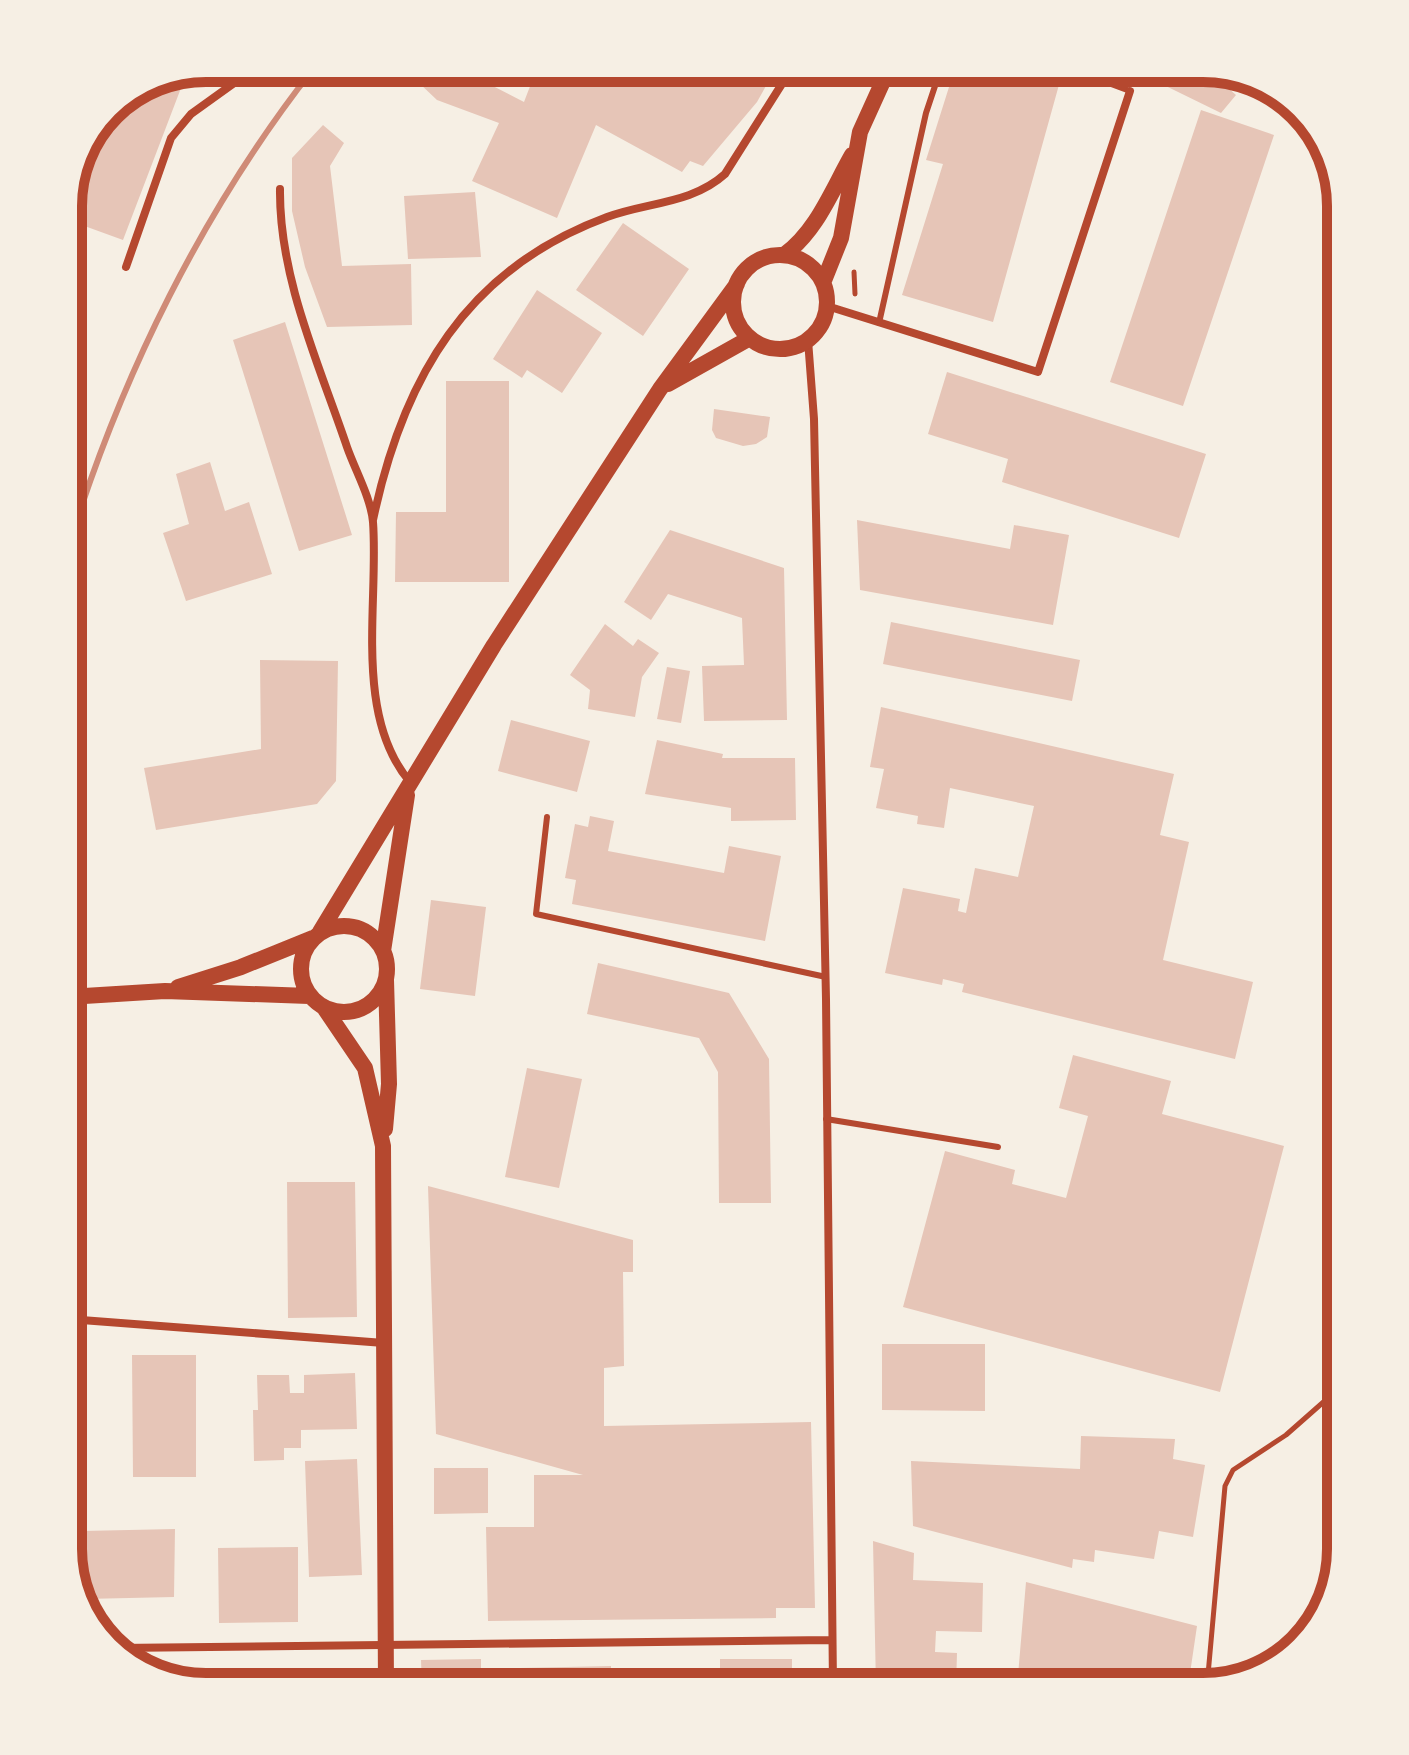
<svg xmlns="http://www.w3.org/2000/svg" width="1409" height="1755" viewBox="0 0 1409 1755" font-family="Helvetica,sans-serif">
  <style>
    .building { fill: #e6c5b7 }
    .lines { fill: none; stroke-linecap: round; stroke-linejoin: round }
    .path { stroke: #b5482f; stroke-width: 5 }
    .service { stroke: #b5482f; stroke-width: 6 }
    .minor { stroke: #b5482f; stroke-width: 8 }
    .secondary { stroke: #b5482f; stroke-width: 16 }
    .rail { stroke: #cf8b77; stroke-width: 6 }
    .rim { fill: none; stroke: #b5482f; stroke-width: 10 }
  </style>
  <rect width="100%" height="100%" fill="#f6efe4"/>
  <path class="building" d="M206 68H242L212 87 203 73 194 79 191 74Z
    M433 68H500L487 83 524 102 537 68H776L757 102 703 166 690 161 682 172 596 125 557 218 472 181 499 123 437 100 418 82Z
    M955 68H1043L1062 74 993 322 902 295 943 164 926 160Z
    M1129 68H1206L1236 95 1221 113Z
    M1232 75 1267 85 1271 86 1258 100Z
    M167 83 181 88 123 240 68 220V199L81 166 90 169 109 121 103 118 115 103Z
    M1201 110 1274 135 1183 406 1110 382Z
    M323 125 344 143 330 166 342 266 411 264 412 325 327 327 305 267 292 211V158Z
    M475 192 481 257 408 259 404 196Z
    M623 223 689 269 643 336 576 290Z
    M537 290 602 333 562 393 527 370 522 378 493 359Z
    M285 322 352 535 299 551 233 340Z
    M947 372 1206 454 1179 538 1002 482 1008 459 928 434Z
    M446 381H509V582H395L396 512H446Z
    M714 409 770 417 767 437 756 444 743 446 716 438 712 430Z
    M210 462 225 511 249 502 272 574 186 601 163 533 189 524 176 474Z
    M857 520 1010 549 1014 525 1069 535 1053 625 860 590Z
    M670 530 784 568 787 720 704 721 702 666 744 665 742 618 668 594 651 620 624 602Z
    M891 622 1080 660 1072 701 883 664Z
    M605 624 633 646 638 639 659 653 642 677 635 717 588 709 590 690 570 675Z
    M260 660 338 661 336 781 317 804 156 830 144 768 261 749Z
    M667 667 690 671 681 723 657 719Z
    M881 707 1174 774 1160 835 1189 842 1163 960 1253 982 1235 1059 962 992 964 984 943 979 942 985 885 973 903 888 960 899 958 911 966 913 975 868 1018 877 1034 806 950 788 944 828 917 824 918 816 876 808 884 769 870 767Z
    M511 720 590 741 577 792 498 771Z
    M657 740 723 754 722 758H795L796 820 731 821V808L645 794Z
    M590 816 614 821 608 851 724 873 729 846 781 856 765 941 572 904 576 880 565 878 575 824 588 827Z
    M431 900 486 907 475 996 420 989Z
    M598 963 729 993 769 1059 771 1203H719L718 1072 699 1038 587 1014Z
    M1073 1055 1171 1081 1162 1114 1284 1146 1220 1392 903 1307 945 1151 1015 1170 1012 1184 1066 1198 1088 1116 1059 1108Z
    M527 1068 582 1079 559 1188 505 1177Z
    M287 1182H355L357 1317 288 1318Z
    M428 1186 633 1240V1272H623L624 1366 604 1368V1426L811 1422 815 1608H776V1618L488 1621 486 1527H534V1475H583L436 1434Z
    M882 1344H985V1411L882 1410Z
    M68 1345 78 1347 69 1389H68Z
    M132 1355H196V1477H133Z
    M355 1373 357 1429 301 1430V1448H284V1460L254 1461 253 1410H258L257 1375H289L290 1393H304V1375Z
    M1081 1436 1175 1439 1173 1459 1205 1465 1193 1537 1159 1531 1154 1559 1095 1550 1094 1562 1073 1559 1072 1568 913 1526 911 1461 1080 1469Z
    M357 1459 362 1575 309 1577 305 1461Z
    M434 1468H488V1513L434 1514Z
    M175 1529 174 1597 84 1599 85 1583H78L68 1540 85 1541 83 1531Z
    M873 1541 914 1553 913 1580 983 1583 982 1632 936 1631 935 1652 957 1653 956 1687H876Z
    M298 1547V1622L219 1623 218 1548Z
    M1026 1582 1197 1626 1188 1687H1017Z
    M481 1659V1687H422L421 1660Z
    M720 1659H792V1668H810L811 1687H620V1668H720Z
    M611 1666V1687H521L520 1668Z
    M140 1668H294L296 1687H206Z"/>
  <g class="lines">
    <path class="path" d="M854 272 855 294
      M1207 1686 1225 1486 1233 1470 1286 1435 1328 1398 1341 1342"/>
    <path class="service" d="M1068 68 1130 91
      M879 323 926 113 941 68
      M547 817 536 914 826 977
      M826 1119 998 1147"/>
    <path class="minor" d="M280 189C279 278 319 364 347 447 355 470 371 498 373 522 379 602 353 715 410 782
      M126 267 171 138 191 114 255 68
      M827 306 1038 372 1130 91
      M808 340 814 419 826 999 833 1687
      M373 520C403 378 466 269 607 217 647 202 692 204 725 174L792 68
      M68 1319 384 1343
      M117 1648 832 1640"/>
    <path class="secondary" d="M784 255C817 231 832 190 852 155
      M733 302a47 47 0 1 1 94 0a47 47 0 1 1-94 0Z
      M823 283 841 238 860 132 889 68
      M668 384 750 338
      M301 969a43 43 0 1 1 86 0a43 43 0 1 1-86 0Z
      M320 932 494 645 660 389 737 284
      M383 951 407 795
      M178 987 241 967 313 938
      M68 997 165 991 309 996
      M325 1009 365 1068 383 1146 386 1687
      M385 1129 389 1084 386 980"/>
    <path class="rail" d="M68 548C121 376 203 209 314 68"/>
  </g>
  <path d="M0 0H1409V1755H0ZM206 82H1203A124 124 0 0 1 1327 206V1549A124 124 0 0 1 1203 1673H206A124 124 0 0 1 82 1549V206A124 124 0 0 1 206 82Z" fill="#f6efe4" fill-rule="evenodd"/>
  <path class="rim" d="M206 82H1203A124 124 0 0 1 1327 206V1549A124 124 0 0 1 1203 1673H206A124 124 0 0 1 82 1549V206A124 124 0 0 1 206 82Z"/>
</svg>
